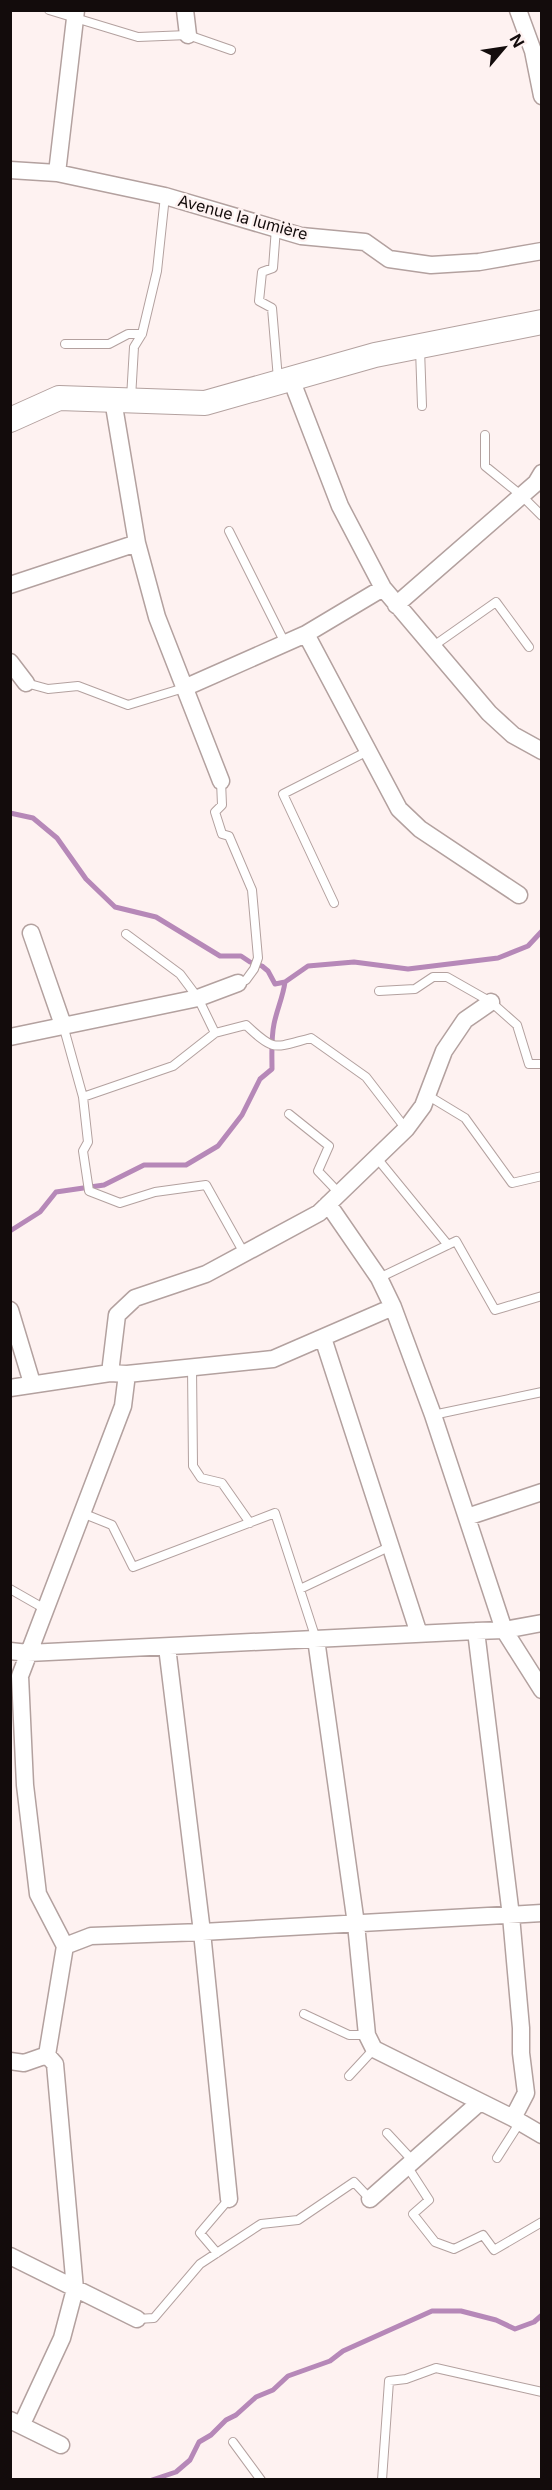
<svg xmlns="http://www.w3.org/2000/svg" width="552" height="2490" viewBox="0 0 552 2490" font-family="Inter,sans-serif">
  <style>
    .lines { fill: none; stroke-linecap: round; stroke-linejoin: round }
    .stream { stroke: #b688b8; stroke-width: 5 }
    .lane-casing { stroke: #b3a19f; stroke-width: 10 }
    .street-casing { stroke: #b3a19f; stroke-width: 19 }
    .secondary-casing { stroke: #b3a19f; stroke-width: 26 }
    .lane { stroke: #fff; stroke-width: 8 }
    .street { stroke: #fff; stroke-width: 16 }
    .secondary { stroke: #fff; stroke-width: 24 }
    .labels { text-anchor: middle; stroke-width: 5; stroke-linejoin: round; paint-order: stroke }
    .street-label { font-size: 16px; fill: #130c0c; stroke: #fef2f1 }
  </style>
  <rect width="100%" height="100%" fill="#fef2f1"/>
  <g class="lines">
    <path class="stream" d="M10 813 33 818 57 838 86 879 115 907 156 917 220 956H241L250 962 262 966 268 971 275 984 285 982
      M10 1231 40 1212 56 1192 104 1185 144 1165H186L218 1146 242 1115 260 1079 272 1069C272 1054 271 1038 274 1024 277 1009 283 997 285 982L308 966 354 962 408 969 498 958 528 946 542 931
      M152 2480 176 2472 190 2460 199 2442 211 2435 226 2420 236 2415 256 2397 273 2390 288 2376 330 2361 343 2351 432 2311H461L496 2320 515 2329 534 2322 542 2315"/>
    <defs>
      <path id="lane" d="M49 10 138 37 188 35 231 50
        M276 228 273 268 262 272 259 301 272 308 278 379
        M65 344H109L128 334H142
        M420 349 422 406
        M131 398 134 347 142 334 157 271 165 196
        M485 435V466L522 496 542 516
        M229 531 285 643
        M432 647 496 602 529 647
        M26 683 48 689 78 686 128 705 184 688
        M221 781 222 805 215 812 222 834 229 836 252 890 258 958 254 969 246 980 238 983
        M334 903 283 794 368 751
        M126 934 180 974 198 998 215 1033 246 1025C275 1052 273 1048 311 1038L366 1077 406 1129
        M379 991 415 989 433 977H447L491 1002 517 1025 529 1064H542
        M63 1025 83 1097 173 1066 215 1033
        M427 1095 465 1118 512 1183 542 1176
        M83 1097 88 1142 83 1151 89 1191 120 1203 155 1192 206 1185 244 1253
        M289 1114 329 1146 318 1171 339 1193
        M376 1157 448 1245
        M379 1278 456 1241 495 1310 542 1296
        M192 1367 193 1466 201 1478 222 1483 250 1523
        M433 1415 542 1392
        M82 1513 112 1525 133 1567 275 1513 316 1639
        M10 1589 45 1609
        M300 1589 391 1546
        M304 2014 349 2035H367
        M349 2076 374 2049
        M387 2133 413 2161
        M497 2158 520 2122
        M407 2166 429 2200 413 2214 435 2242 454 2249 483 2235 494 2250 542 2222
        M217 2253 200 2233 229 2199
        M137 2319 154 2318 200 2264 261 2224 298 2220 354 2182 370 2199
        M233 2442 261 2480
        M382 2480 389 2381 406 2379 436 2368 542 2392"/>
      <path id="street" d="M185 10 188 35
        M518 10 533 51 542 96
        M10 170 57 173 165 196 301 236 365 242 389 259 431 265 479 262 542 251
        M57 173 76 10
        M291 379 340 506 383 588 489 713 513 735 542 751
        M113 400 137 543 157 617 221 781
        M10 585 137 543
        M396 605 536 483 542 473
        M306 634 399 809 420 829 519 895
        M10 662 26 683
        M184 688 306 634 383 588
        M31 933 63 1025
        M10 1037 198 998 238 983
        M328 1204 379 1278 393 1307 433 1415 504 1630 542 1690
        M10 1310 32 1383
        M323 1338 419 1634
        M110 1373 117 1315 135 1298 206 1274 319 1213 406 1129 423 1106 444 1051 465 1020 491 1002
        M10 1388 110 1373 127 1374 273 1359 393 1307
        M467 1517 542 1492
        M476 1631 511 1916 521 2028V2053L526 2093 513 2118
        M316 1639 356 1924 367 2035 374 2049 513 2118 542 2135
        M167 1647 202 1932 229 2199
        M10 1651 28 1653 476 1631 504 1630 542 1623
        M65 1946 38 1894 25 1785 20 1676 123 1406 127 1374
        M10 2061 24 2063 47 2055 65 1946 91 1936 202 1932 542 1913
        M370 2199 480 2102
        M10 2256 137 2319
        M10 2420 61 2445
        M22 2424 62 2338 75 2289 55 2064 47 2055"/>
      <path id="secondary" d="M10 420 59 398 205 403 375 355 542 322"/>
    </defs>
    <use href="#lane" class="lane-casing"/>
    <use href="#street" class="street-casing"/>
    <use href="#secondary" class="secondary-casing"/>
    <use href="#lane" class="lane"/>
    <use href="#street" class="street"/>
    <use href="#secondary" class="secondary"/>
  </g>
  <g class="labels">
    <g class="street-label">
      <text transform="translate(243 217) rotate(15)" y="6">Avenue la lumière</text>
    </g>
  </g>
  <rect width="552" height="2490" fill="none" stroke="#130c0c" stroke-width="24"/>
  <g transform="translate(504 48) rotate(61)" stroke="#fef2f1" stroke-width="4.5" paint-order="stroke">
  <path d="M0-4.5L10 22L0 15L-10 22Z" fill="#130c0c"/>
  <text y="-9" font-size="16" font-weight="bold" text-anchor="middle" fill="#130c0c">N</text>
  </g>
</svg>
